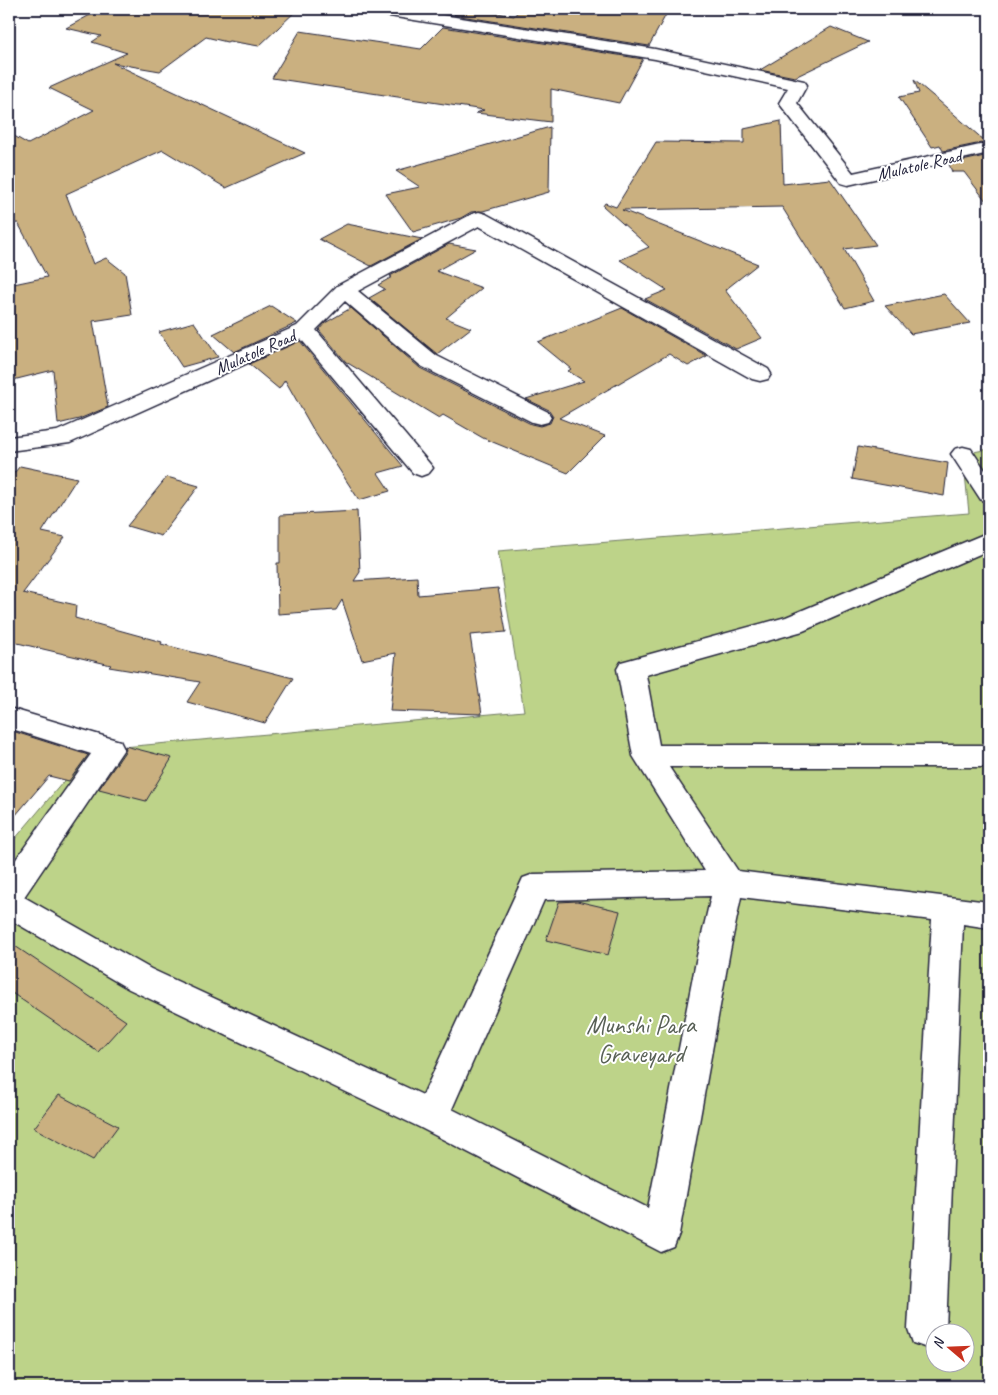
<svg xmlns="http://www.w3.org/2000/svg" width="998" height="1395" viewBox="0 0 998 1395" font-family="Caveat,sans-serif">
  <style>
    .green { fill: #bdd389; stroke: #707a62; fill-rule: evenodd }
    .building { fill: #cab080; stroke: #22223b }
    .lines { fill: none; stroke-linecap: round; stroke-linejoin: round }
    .minor-casing { stroke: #22223b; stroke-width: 3 }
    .minor { fill: #fff; fill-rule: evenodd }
    .labels { text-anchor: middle; stroke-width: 4; stroke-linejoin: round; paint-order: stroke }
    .far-street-label { font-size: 18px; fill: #22223b; stroke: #fff }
    .near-park-label { font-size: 25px; fill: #586056; stroke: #fff }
  </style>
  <rect width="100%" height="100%" fill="#fff"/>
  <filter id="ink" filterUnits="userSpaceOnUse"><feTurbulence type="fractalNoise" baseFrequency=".02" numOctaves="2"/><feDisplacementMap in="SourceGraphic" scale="10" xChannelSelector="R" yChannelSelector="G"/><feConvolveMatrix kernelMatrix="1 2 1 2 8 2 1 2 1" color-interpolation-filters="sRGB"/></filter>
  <g filter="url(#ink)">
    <path class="green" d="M989 449V1380L962 1386H9V846L90 750 524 711 498 551 969 513 963 454ZM936 1332H966V1362H936Z"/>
    <path class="building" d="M101 9H298L259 46 229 41 227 42 206 37 160 71 113 63 305 153 226 188 163 150 66 194 93 264 106 258 125 273 132 315 93 321 108 407 79 419 58 424 53 370 9 381V285L47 277 18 223 9 224V133L28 144 94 110 49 88 127 53 92 42 101 36 66 28Z
      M461 9H475L514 16 520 9H669L649 46 454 15Z
      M443 27 643 59 619 103 551 89V122L476 113 484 110 272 78 300 31 421 49Z
      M831 27 868 42 795 77 760 70Z
      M914 80 939 101 986 142 943 151 940 145 932 147 899 97 919 93Z
      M781 121 783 184 830 179 876 245 844 249 874 301 845 308 782 207 622 210 758 264 725 290 762 338 736 349 645 299 667 290 620 260 649 247 603 206 605 203 616 207 656 142 744 143V129Z
      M550 127 549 192 483 211 471 212 461 218 413 232 386 194 420 187 396 171Z
      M989 155V205L964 172H952L949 164Z
      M347 224 422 239 371 266 319 239Z
      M449 244 476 249 436 271 482 288 446 318 471 328 437 354 369 298 385 289 378 285 392 277 390 276Z
      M944 294 970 323 911 334 885 306Z
      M271 306 297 323 234 352 213 334Z
      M351 308 420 368 531 424 540 426 550 423 553 416 549 410 526 399 584 381 568 371 571 369 538 342 622 308 707 356 688 366 669 354 559 418 605 436 568 473 483 438 443 415 439 418 346 362 319 330 325 323Z
      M194 322 218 357 182 367 159 332Z
      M300 341 403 466 378 473 390 491 359 500 314 431 285 380 279 389 249 364Z
      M858 447 948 463 944 496 852 479Z
      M20 466 77 478 42 532 65 537 23 593 76 605 75 618 162 642 161 644 293 678 265 723 187 702 200 682 109 667 111 665 9 641V479Z
      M167 477 199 486 161 536 127 526Z
      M357 511 360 572 354 581 417 577 418 595 498 588 506 632 470 635 482 714 390 711 396 653 362 660 342 600 336 610 278 614 277 563H280V515Z
      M9 730 88 755 69 781 49 776 9 823Z
      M125 746 172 758 146 801 99 789 126 750Z
      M577 901 620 911 608 955 546 940 559 902Z
      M9 942 126 1021 98 1052 9 991Z
      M59 1095 118 1126 93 1160 34 1128Z"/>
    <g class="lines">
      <defs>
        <path id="minor" d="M369 9H405L655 49 804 81 807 85 797 103 853 173 989 143V153L848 185 841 183 779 103 788 88 655 59 377 14 371 12Z
          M479 212 486 214 768 369 771 374 768 379 760 381 752 379 479 226 358 291 437 356 548 412 551 417 548 422 540 424 532 422 421 366 345 301 316 330 429 463 433 468 429 473 421 476 413 473 301 339 70 443 9 451V437L57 431 297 326 337 286 472 214Z
          M963 447 971 449 989 476V502L981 500 951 454 955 449Z
          M989 532V550L803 631 646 675 659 745H989V767H669L738 871 989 902V928L963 924 946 1329 945 1332H936V1345L927 1348 913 1343 908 1329 932 920 741 897 729 956 679 1234 674 1247 661 1252 419 1127 129 989 9 919V869L91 754 9 728V708L120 741 124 749 24 897 151 969 423 1095 523 878 534 874 705 871 633 756 617 669 621 662 786 617ZM711 896 697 956 648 1208 452 1109 544 900Z"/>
      </defs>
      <use href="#minor" class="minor-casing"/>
      <use href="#minor" class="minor"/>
    </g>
  </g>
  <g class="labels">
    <g class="far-street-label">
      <text transform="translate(919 165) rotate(-13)" y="6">Mulatole Road</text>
      <text transform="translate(255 352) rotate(-24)" y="6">Mulatole Road</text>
    </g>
    <g class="near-park-label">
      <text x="641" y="1033">Munshi Para<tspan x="641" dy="29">Graveyard</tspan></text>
    </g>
  </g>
  <rect width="998" height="1395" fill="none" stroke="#fff" stroke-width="30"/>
  <rect x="15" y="15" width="968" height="1365" fill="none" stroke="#22223b" stroke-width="2" filter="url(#ink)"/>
  <g transform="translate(950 1348) rotate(289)"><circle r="24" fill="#ffffff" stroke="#a7a7b1"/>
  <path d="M0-4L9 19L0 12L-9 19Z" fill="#c8321e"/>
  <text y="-8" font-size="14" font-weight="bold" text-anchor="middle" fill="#22223b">N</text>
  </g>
</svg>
